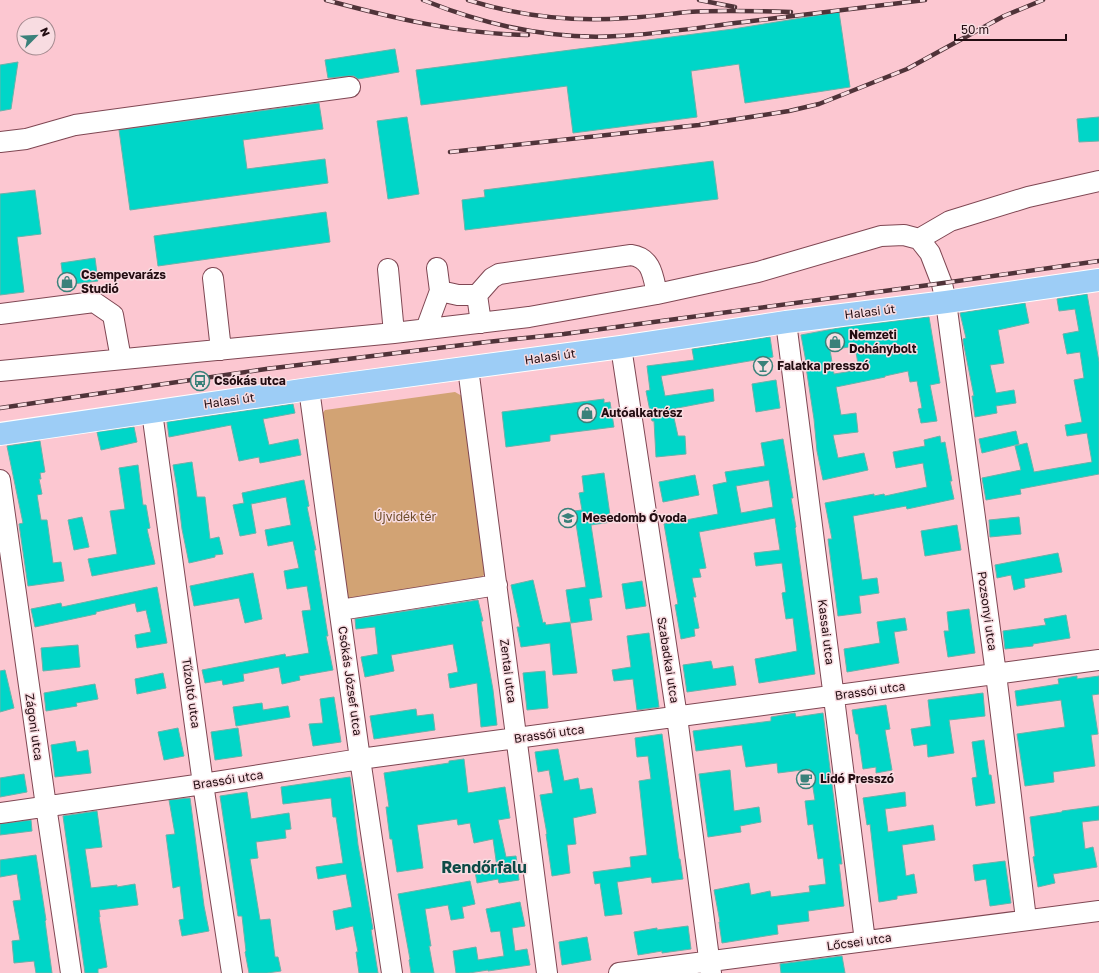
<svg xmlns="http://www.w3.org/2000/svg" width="1099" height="973" viewBox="0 0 1099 973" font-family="'Golos Text',sans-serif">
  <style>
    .green { fill: #d2a374 }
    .building { fill: #00d6c8; stroke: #67b3aa; fill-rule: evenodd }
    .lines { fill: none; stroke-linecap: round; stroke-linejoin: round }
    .minor-casing { stroke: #7f4753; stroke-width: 22 }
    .major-casing { stroke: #fff; stroke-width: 24 }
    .minor { stroke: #fff; stroke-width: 20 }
    .major { stroke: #9dcdf6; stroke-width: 22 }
    .rail-casing { stroke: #503339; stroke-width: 4.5 }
    .rail { stroke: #f8dce1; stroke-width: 3; stroke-dasharray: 9; stroke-linecap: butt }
    .labels { text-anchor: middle; stroke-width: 3; stroke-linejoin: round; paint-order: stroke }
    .poi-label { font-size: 12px; font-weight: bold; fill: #220c11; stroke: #f8dce1; text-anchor: start }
    .street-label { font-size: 12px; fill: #220c11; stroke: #f8dce1 }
    .park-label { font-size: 12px; fill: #6d4c29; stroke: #f8dce1 }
    .district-label { font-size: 16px; font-weight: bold; fill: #0c4a45; stroke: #f8dce1 }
  </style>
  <rect width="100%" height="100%" fill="#fcc7d1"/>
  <path class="green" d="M455 392 462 396 487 572 476 583 343 600 319 418 325 410Z"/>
  <path class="building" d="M839 12 850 87 745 103 739 64 691 71 697 117 573 133 567 86 421 105 416 70 733 29Z
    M395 49 399 72 358 79 354 76H349L328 78 325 60Z
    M18 62 11 109 0 111V65Z
    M319 103 323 129 243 140 247 169 325 159 328 183 130 210 119 130Z
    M407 117 419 194 388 199 377 121Z
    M1099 117V141L1079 142 1077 119Z
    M713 161 718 199 465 230 462 200 485 197 484 190Z
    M35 190 41 234 17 237 24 292 0 295V194Z
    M326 212 330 242 158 266 154 236Z
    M95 258 98 281 64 285 61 263Z
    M1087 294 1099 362V474L1020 489 1021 494 986 500 982 478 1021 470 1015 446 1027 443 1034 472 1092 462 1087 433 1067 436 1065 425 1082 422 1074 380 1084 378 1080 352 1067 354 1063 334 1079 331 1075 309 1059 311 1057 299Z
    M1025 303 1029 323 998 330 1004 363 990 365 996 393 1014 390 1016 403 996 406 997 413 975 417 972 396H974L963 341V339L966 338 960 313Z
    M929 317 940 383 930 385 937 421 921 423 918 409 922 408 917 381 910 382 908 371 885 376V377L836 387 841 415 856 413 858 432 833 435 838 458 864 453 868 470 823 480 817 451 814 419 806 367H807L801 335 844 327ZM855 346 859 370 834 374 830 350Z
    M770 337 773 357 661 376 665 396 713 389 714 401 672 409 678 436H685L686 454 656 457 654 421H652L646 391 650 390 647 366 694 360 692 349Z
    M776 380 780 408 756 412 752 384Z
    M604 399V403L610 402 614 427 550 435V441L506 447 502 412Z
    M293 404 295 413 263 419 269 445 298 439 301 455 260 463 259 457 239 461 231 425 169 437 167 422Z
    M134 427 137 442 101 450 97 432Z
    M1016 431 1019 444 982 453 979 439Z
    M940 436 941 443 945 442 952 481H950L954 499 907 509 906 506 853 516 862 580 877 578 879 593 859 596 861 613 838 616 828 539H832L825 503 874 494V496L884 494 885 496 927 487 923 463 896 468 893 452 925 446 924 440Z
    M783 439 793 498H791L796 527 795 528 815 674 759 683 755 659 797 651 793 618 786 619 782 593 786 592 782 563 756 566 754 553 780 550 775 518 699 532 706 568 699 569 701 577 692 578 696 597H693L699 628 694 629 695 636 681 639 675 605 678 604 664 524 718 514 713 485 727 482 725 472 765 466 761 443ZM769 480 773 507 741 513 736 486Z
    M40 441 45 472 40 473 41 479H39L42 494 37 495 41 520H47L53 563 61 562 64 581 28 586 19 524 23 523 7 446Z
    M192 462 197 497H205L210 539 219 537 223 554 215 555V557L189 563 182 529 177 488 173 465Z
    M138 465 143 505H146L150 528 147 529 155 564 92 576 88 559 117 554 110 511 125 509 119 468Z
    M604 473 611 522 591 525 602 597 589 599 592 620 571 623 566 590 586 587 574 511 582 510 579 493 584 492 582 476Z
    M695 475 699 495 663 502 659 482Z
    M304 480 309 506 307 507 316 550H314L328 636H326L333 670 299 676 300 680 282 684 279 667 243 674 244 681 223 685 222 680 205 683 202 670 285 654 286 657 309 653 302 611 311 610 307 586 287 589 284 571 299 568 293 541 268 546 265 530 291 525 286 497 251 504 256 533 240 536 233 505 244 503 242 493Z
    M82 517 89 547 74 550 68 520Z
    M1019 517 1021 534 990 537 989 520Z
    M957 525 961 550 925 556 921 531Z
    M1058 553 1062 572 1024 579 1025 587 1014 590 1011 575 997 578 995 565Z
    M253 573 262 619 245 623 239 598 194 606 190 586Z
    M533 580 543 623 545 622 546 625 570 622 577 673 553 675 550 643 521 647 517 627H520L511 585Z
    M642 581 646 606 626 609 622 584Z
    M157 587 167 643 137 648 135 635 151 632 146 610 137 612 135 603 96 612V614L35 627 31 609 61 603 62 607Z
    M478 600 483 621H481L493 690 497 725 481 727 477 683 450 688 448 674 458 672 453 644 391 655 394 671 365 677 361 657 378 654 375 627 356 629 355 619Z
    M969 609 975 653 948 657 944 631H949L947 612Z
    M1066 615 1070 638 1033 644V646L1005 649 1003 631 1046 625 1044 619Z
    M905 618 907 630 894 632 899 663 847 672 844 649 880 643 877 622Z
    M649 633 659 707 637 710 633 679 614 681 612 670 631 667 627 636Z
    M78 645 80 667 43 671 41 648Z
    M711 661 713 669 733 666 736 685 687 692 683 665Z
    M5 670 14 708 0 712V671Z
    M545 671 548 708 527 710 523 673Z
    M163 673 166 688 137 694 135 679Z
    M1077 676V679L1099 676V694L1092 695 1098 734 1091 735 1095 766 1053 772 1054 782 1025 786 1017 734 1065 727 1061 700 1017 706 1015 691 1059 684 1058 679Z
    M95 684 98 699 76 703 77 706 46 711 44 693Z
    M983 693 985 716 949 720 954 753 928 757 927 744 914 746 911 729 931 726 928 700Z
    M334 697 341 742 313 746 309 724 323 723 320 699Z
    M262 703 263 710 288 706 290 717 236 726 233 707Z
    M886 705 890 729 885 730 892 770 876 773V767L863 769 858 734H856L852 710Z
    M416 709 417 716 433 714 435 730 374 739 370 716Z
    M795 713 796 717 823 713 842 864H839L844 906 808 911 809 921 777 925 778 934 722 943 719 922H720L714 890 749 883 751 895 770 891 771 897 810 892 809 886 826 884 823 858 818 859 813 824 808 825 805 801 815 800 810 769 778 773 777 763 746 767 742 745 696 751 693 731 771 721V717Z
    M178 728 184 756 164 760 158 732Z
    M238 728 242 756 215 760 211 732Z
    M662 734 679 859H680L683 879 652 883 651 877 617 882 622 914 605 916 600 883 595 884 593 872 631 867 630 857 647 855 639 781 651 779 648 756 637 757 635 738Z
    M984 740 989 775H991L995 803 976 806 972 778 977 777 972 742Z
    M75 741 77 752 88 750 91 773 55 777 51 745Z
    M558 749 564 781 578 778 580 790 592 788 596 813 573 818 576 844 567 845 570 873 552 876 546 834H547L540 795 553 793 549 770 538 772 535 752Z
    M464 759 468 793 505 787 510 818 498 820 506 857 516 856 519 880 499 883 498 879 477 883 475 871 497 867 493 839 474 843 470 823 458 825 457 819 417 825 423 868 397 872 392 839H390L386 807H389L384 773 449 763V761Z
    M730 770 734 811 759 807 761 822 740 826 741 832 708 837 699 774Z
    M24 774 27 792 0 797V778Z
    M350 777 358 845 373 929 371 930 378 973H359L356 952H358L353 926 336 930 333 911 352 907 346 874 318 879 316 867 343 863 336 817H333L331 798 283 804 281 787Z
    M247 792 251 819 289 813 291 829 285 830 286 838 256 842 258 858 250 859 260 920 270 919 275 957H278L281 971 267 973H249L245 952 246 951 242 916H238L220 796Z
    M905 792 906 806 885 809 888 832 933 825 935 840 902 845 906 876 914 874 917 893 897 896V899L879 902 870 824 867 825 863 798Z
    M190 798 204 906 209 931 182 936 179 920 184 919 180 886 173 888 166 835 175 834 169 800Z
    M1099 806V820L1082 822 1085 849 1093 847 1097 867 1053 874 1055 883 1038 887 1033 857 1035 856 1030 817 1062 812V811Z
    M97 811 102 847 85 849 91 888 117 885V887L135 884 138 905 99 910 100 917H99L107 967 98 969V973H85L63 816Z
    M31 820 32 831 0 835V824Z
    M36 855 46 920 45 921 52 973H36L34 961 14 963 12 941 20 940 13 901 21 900 17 874 0 877V860Z
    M1005 861 1011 903 990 906 986 879 975 881 973 865Z
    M470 881 475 904 462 907 464 918 451 920 448 905 425 909 431 946H429L434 973H411L409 960 410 959 398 894Z
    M520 902 525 926 512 928 515 951 527 949 530 965 488 971V970L469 973H456L453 951 476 947 478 960 504 956 500 931 491 932 486 909Z
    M688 926 691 949 662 953V951L638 955 634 932 657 928V930Z
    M587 937 591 960 562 965 559 942Z
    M842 956 845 973H781L780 964Z"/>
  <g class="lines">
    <defs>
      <path id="minor" d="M0 142 26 139 75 125 350 87
        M919 239 950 221 1028 197 1099 181
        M388 269 394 333
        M213 278 221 350
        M440 291 458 295H477
        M0 314 94 302 113 315 121 359
        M786 322 865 941
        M481 323 477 295 492 278 499 274 631 255C652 258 653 276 657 294
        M426 329 440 291 437 268
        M621 347 677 717 711 973
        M468 368 547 973
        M0 371 394 333 529 317 657 294 758 272 881 236 904 235 919 239 930 253 942 284 946 302 996 674 1026 919
        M309 389 360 759 392 973
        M152 412 203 784 232 973
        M0 480 46 806 71 973
        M340 610 497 585
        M0 813 203 784 360 759 1099 660
        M619 973 1099 911"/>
      <path id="major" d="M0 434 309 389 621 347 786 322 946 302 1099 280"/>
    </defs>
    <use href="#minor" class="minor-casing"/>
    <use href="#major" class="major-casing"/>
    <use href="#minor" class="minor"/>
    <use href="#major" class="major"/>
    <defs>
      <path id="rail" d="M326 0C393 18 459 34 528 35
        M423 0C485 25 551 40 618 36 660 34 702 27 744 22 804 15 864 7 925 0
        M468 0C519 16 574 22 627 18 648 17 668 14 688 12 722 10 757 11 791 12
        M699 0 735 7
        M450 152 699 125 789 111 819 104 907 69 1004 16 1043 0
        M0 408 266 369 487 342 564 334 929 285 1099 261"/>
    </defs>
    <use href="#rail" class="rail-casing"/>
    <use href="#rail" class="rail"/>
  </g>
  <defs>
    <symbol id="shop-ring" viewBox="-11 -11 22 22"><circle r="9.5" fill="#f8dce1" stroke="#3a817a" stroke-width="1.5"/><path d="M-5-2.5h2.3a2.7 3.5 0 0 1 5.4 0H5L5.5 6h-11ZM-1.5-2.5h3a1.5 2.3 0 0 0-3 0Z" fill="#3a817a"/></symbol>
    <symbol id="bar-ring" viewBox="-11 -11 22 22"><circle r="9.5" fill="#f8dce1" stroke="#3a817a" stroke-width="1.5"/><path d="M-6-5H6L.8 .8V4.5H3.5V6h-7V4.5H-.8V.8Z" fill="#3a817a"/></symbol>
    <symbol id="bus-ring" viewBox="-11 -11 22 22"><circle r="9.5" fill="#f8dce1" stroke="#3a817a" stroke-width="1.5"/><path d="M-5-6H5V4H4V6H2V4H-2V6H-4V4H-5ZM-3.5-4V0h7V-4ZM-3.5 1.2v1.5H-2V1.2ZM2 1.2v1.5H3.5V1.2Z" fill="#3a817a"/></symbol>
    <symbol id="school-ring" viewBox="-11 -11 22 22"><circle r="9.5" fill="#f8dce1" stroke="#3a817a" stroke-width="1.5"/><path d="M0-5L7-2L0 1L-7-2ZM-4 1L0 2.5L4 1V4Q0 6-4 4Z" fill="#3a817a"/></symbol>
    <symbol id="cafe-ring" viewBox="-11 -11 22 22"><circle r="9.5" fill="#f8dce1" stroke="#3a817a" stroke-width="1.5"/><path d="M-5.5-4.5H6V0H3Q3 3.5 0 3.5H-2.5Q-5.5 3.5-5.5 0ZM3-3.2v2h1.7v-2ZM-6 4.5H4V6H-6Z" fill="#3a817a"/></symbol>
  </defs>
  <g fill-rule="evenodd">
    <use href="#shop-ring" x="56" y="271" width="22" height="22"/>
    <use href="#shop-ring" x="824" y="331" width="22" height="22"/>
    <use href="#bar-ring" x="752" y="355" width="22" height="22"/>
    <use href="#bus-ring" x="189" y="370" width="22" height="22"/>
    <use href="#shop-ring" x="576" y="402" width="22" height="22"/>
    <use href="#school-ring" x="557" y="507" width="22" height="22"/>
    <use href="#cafe-ring" x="795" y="768" width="22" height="22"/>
  </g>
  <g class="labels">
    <g class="poi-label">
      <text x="81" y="279">Csempevarázs<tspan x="81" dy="14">Studió</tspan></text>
      <text x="849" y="339">Nemzeti<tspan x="849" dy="14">Dohánybolt</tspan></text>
      <text x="777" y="370">Falatka presszó</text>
      <text x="214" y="385">Csókás utca</text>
      <text x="601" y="417">Autóalkatrész</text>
      <text x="582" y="522">Mesedomb Óvoda</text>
      <text x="820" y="783">Lidó Presszó</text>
    </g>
    <g class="street-label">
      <text transform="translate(870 312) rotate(-7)" y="4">Halasi út</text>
      <text transform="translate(550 357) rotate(-8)" y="4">Halasi út</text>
      <text transform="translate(229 401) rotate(-8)" y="4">Halasi út</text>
      <text transform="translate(987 611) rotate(82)" y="4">Pozsonyi utca</text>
      <text transform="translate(826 632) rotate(83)" y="4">Kassai utca</text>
      <text transform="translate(668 660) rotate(81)" y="4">Szabadkai utca</text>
      <text transform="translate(508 671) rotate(83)" y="4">Zentai utca</text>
      <text transform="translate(350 681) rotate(82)" y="4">Csókás József utca</text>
      <text transform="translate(870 691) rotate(-8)" y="4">Brassói utca</text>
      <text transform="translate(191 693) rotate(82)" y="4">Tűzoltó utca</text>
      <text transform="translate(34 727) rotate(82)" y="4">Zágoni utca</text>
      <text transform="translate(549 734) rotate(-8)" y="4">Brassói utca</text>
      <text transform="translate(228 780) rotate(-9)" y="4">Brassói utca</text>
      <text transform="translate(859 942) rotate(-8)" y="4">Lőcsei utca</text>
    </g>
    <g class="park-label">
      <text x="405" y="521">Újvidék tér</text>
    </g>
    <g class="district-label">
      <text x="484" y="873">Rendőrfalu</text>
    </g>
  </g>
  <g transform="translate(36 36) rotate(66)"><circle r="19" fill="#f8dce1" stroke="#a2898e"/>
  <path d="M0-3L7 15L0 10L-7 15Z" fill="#3a817a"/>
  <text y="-6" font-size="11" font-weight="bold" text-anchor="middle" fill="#220c11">N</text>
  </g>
  <path d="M955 34v6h111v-6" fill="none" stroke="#220c11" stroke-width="2"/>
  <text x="961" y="34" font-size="12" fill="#220c11" stroke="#f8dce1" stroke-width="3" paint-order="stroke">50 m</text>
</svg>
